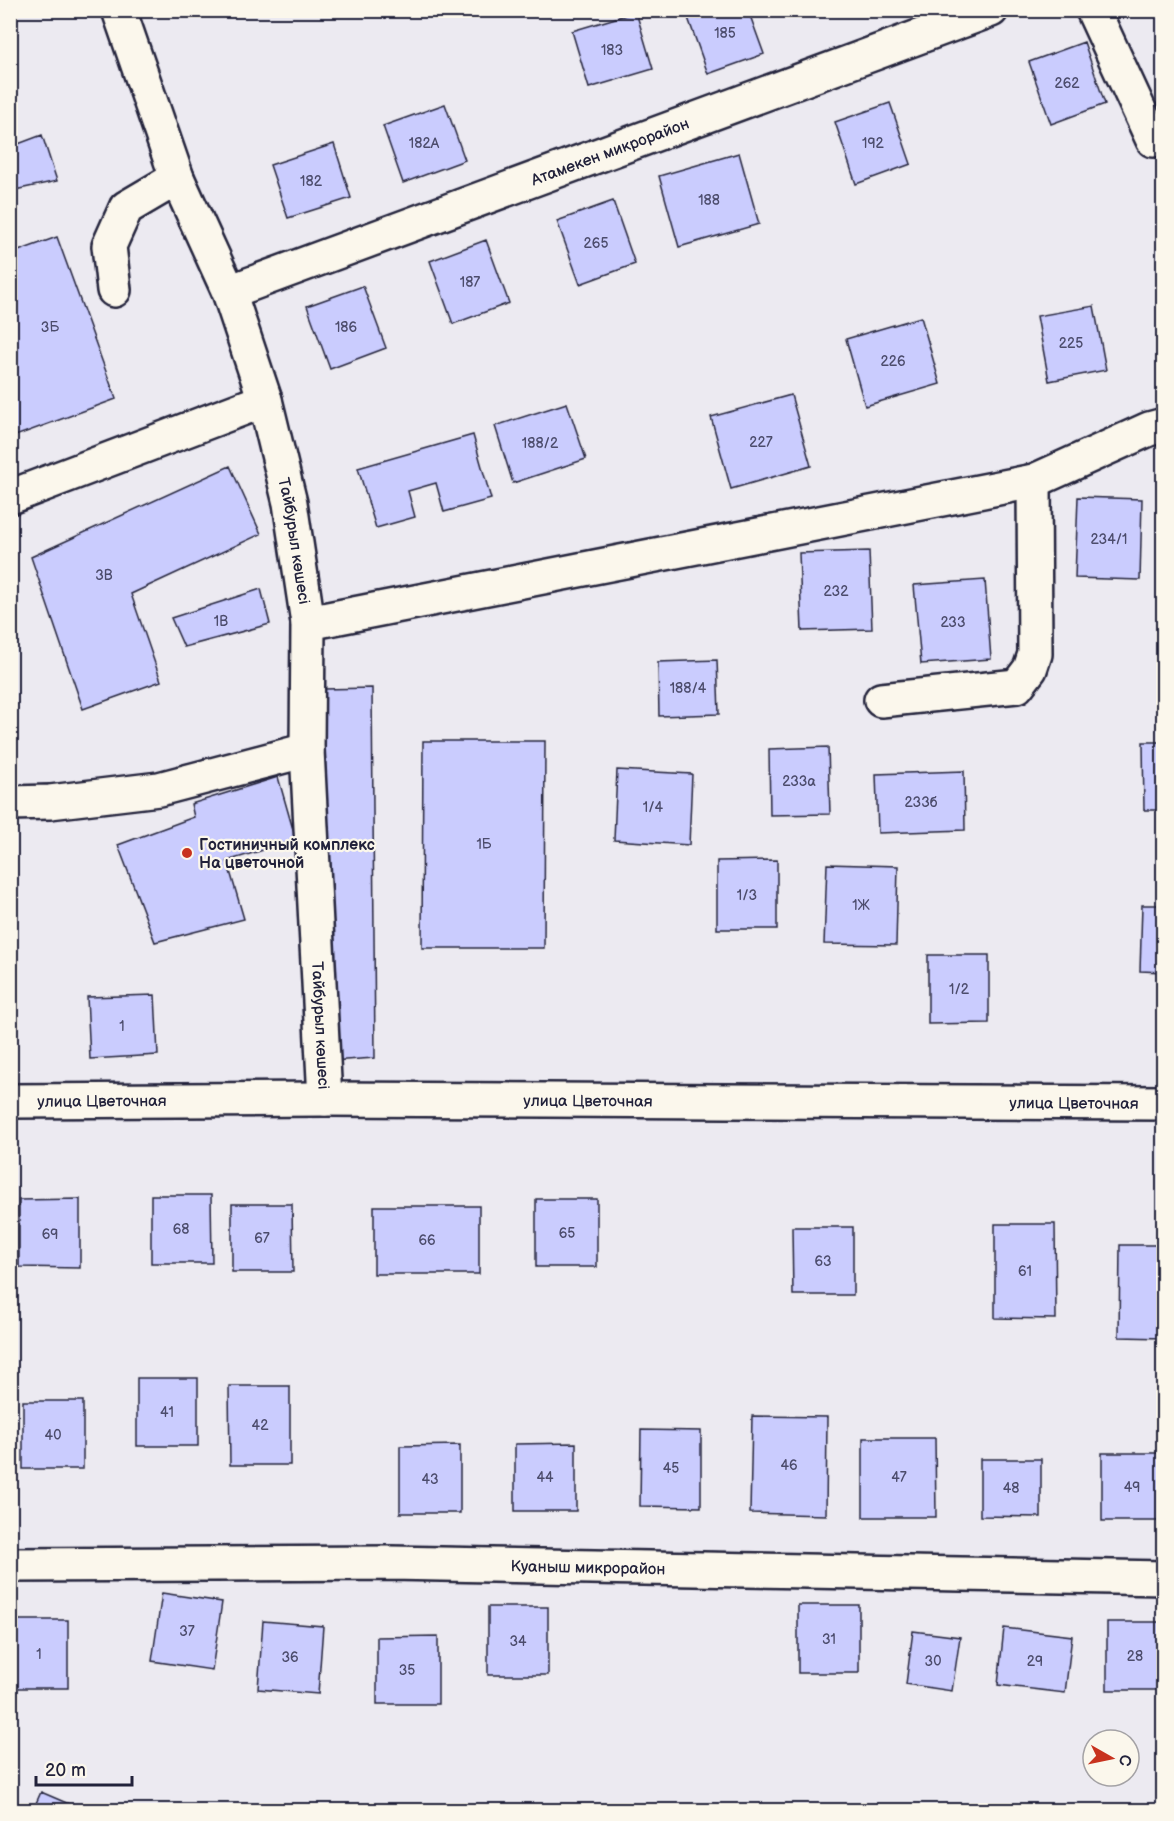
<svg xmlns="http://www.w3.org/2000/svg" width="1174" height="1821" viewBox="0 0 1174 1821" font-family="'Balsamiq Sans',sans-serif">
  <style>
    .building { fill: #caccfe; stroke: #22223b; stroke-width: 1.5 }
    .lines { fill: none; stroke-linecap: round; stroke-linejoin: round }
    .minor-casing { stroke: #22223b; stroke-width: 38 }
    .minor { stroke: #fbf7ec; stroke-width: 33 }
    .poi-dot { fill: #c8321e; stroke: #fbf7ec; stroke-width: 2 }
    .labels { text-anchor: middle; stroke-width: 4.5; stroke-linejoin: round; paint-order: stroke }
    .number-label { font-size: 14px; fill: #4c4c6c }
    .street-label { font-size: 16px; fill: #22223b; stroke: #fbf7ec }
    .poi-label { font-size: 16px; font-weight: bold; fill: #22223b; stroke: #fbf7ec; text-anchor: start }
  </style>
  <rect width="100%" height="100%" fill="#eceaf1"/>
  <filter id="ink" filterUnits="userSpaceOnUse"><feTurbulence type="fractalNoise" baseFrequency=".0167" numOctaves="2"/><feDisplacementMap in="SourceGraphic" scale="12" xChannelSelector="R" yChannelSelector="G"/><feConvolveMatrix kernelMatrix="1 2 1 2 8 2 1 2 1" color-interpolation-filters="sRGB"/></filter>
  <g filter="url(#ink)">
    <path class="building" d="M689 10H748L764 54 708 74 686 12Z
      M636 12 653 69 589 88 572 31Z
      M1084 42 1105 104 1051 124 1029 62Z
      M890 103 911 164 856 184 835 122Z
      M445 104 465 160 403 183 383 126Z
      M42 135 57 181 10 191V147Z
      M334 144 351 198 288 218 270 165Z
      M739 153 759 224 679 247 659 176Z
      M613 201 635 264 580 284 557 221Z
      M57 237 116 399 10 438V254Z
      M486 240 509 303 453 324 430 261Z
      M363 286 386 348 330 369 307 306Z
      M1094 306 1106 370 1049 381 1037 316Z
      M921 317 940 384 865 406 846 339Z
      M791 395 811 466 731 489 711 417Z
      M567 403 586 459 513 483 495 426Z
      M473 435 491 499 444 512 436 483 408 491 415 517 376 528 358 468Z
      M230 466 261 534 131 594 161 681 83 709 31 557Z
      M1078 497 1142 499 1140 580 1075 578Z
      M869 551 872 629 802 631 799 553Z
      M985 580 991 659 921 664 914 585Z
      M261 589 270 624 184 647 171 618Z
      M717 660 719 714 659 716 658 662Z
      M372 688 375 1058 331 1061 324 689Z
      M423 741H545L544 948H422Z
      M1143 742H1164V810H1144Z
      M828 747 830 814 770 815 769 749Z
      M617 770 692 774 689 845 614 840Z
      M964 771 965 830 878 833 876 774Z
      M278 777 296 840 227 861 244 919 155 942 118 845 194 817 191 804Z
      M777 860V929H717V861Z
      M827 864 898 866 896 945 824 944Z
      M1142 905H1164V972L1140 971Z
      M928 955H989V1023L928 1024Z
      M155 995 158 1055 90 1059 87 997Z
      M151 1195H211L212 1263H151Z
      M80 1199V1268L19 1267V1200Z
      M536 1199H597V1267H536Z
      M232 1204H292L293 1272H232Z
      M374 1206H479V1274H374Z
      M995 1224H1055L1056 1319 995 1318Z
      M792 1227H853V1295H793Z
      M1120 1245H1164V1338L1119 1337Z
      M137 1378H198V1446H137Z
      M229 1386H290V1465H230Z
      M23 1401H83V1469H23Z
      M752 1416 827 1417 826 1515 750 1513Z
      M641 1430 701 1431V1507L640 1506Z
      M863 1438H935L936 1517H863Z
      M576 1443V1511H515V1444Z
      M460 1445V1513H400V1446Z
      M1102 1453H1162V1521H1102Z
      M980 1459H1041V1517L980 1516Z
      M162 1593 222 1602 212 1670 152 1661Z
      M798 1605H859V1673H798Z
      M488 1607H548V1675H488Z
      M10 1620H68V1688H10Z
      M263 1621 323 1626 318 1694 258 1689Z
      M1107 1622H1164V1690H1107Z
      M1004 1628 1072 1636 1065 1693 998 1685Z
      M913 1631 960 1637 952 1691 906 1684Z
      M438 1636V1704H377V1637Z
      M41 1792 83 1810H33Z"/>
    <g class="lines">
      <defs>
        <g id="minor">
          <path id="s1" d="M119 10 177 178 229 292 265 400 290 503 308 623 307 750 325 1099"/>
          <path d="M1093 10 1153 140"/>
          <path d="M114 290 109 246 126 208 177 178"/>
          <path id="s2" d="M229 292 991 10"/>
          <path d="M10 497 265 400"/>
          <path d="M308 623 1034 481 1149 429 1164 425"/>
          <path d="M881 700 1017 686 1030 669 1035 654 1034 481"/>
          <path d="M10 803 50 802 159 789 307 750"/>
          <path id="s3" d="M10 1101 325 1099 1164 1103"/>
          <path id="s4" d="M10 1565 391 1563 1164 1578"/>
        </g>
      </defs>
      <use href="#minor" class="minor-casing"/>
      <use href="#minor" class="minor"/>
    </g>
  </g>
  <circle class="poi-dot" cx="187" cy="853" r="6"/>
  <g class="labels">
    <g class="number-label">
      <text x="725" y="38">185</text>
      <text x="612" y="55">183</text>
      <text x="1067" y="88">262</text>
      <text x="424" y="148">182А</text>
      <text x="873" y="148">192</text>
      <text x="311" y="186">182</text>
      <text x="709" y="205">188</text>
      <text x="596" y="248">265</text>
      <text x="470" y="287">187</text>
      <text x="50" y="332">3Б</text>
      <text x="346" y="332">186</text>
      <text x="1071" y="348">225</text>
      <text x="893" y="366">226</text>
      <text x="761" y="447">227</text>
      <text x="540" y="448">188/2</text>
      <text x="1109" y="544">234/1</text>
      <text x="104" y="580">3В</text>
      <text x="836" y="596">232</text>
      <text x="221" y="626">1В</text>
      <text x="953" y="627">233</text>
      <text x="688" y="693">188/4</text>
      <text x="799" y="786">233а</text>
      <text x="921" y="807">233б</text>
      <text x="653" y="812">1/4</text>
      <text x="484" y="849">1Б</text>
      <text x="747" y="900">1/3</text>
      <text x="861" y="910">1Ж</text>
      <text x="959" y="994">1/2</text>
      <text x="122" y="1031">1</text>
      <text x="181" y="1234">68</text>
      <text x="567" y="1238">65</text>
      <text x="50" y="1239">69</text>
      <text x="262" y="1243">67</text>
      <text x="427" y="1245">66</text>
      <text x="823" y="1266">63</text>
      <text x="1025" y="1276">61</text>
      <text x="167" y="1417">41</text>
      <text x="260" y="1430">42</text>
      <text x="53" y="1440">40</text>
      <text x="789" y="1470">46</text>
      <text x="671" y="1473">45</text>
      <text x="545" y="1482">44</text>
      <text x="899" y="1482">47</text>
      <text x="430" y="1484">43</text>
      <text x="1132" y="1492">49</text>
      <text x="1011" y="1493">48</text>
      <text x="187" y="1636">37</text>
      <text x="829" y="1644">31</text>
      <text x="518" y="1646">34</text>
      <text x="39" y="1659">1</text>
      <text x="1135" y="1661">28</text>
      <text x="290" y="1662">36</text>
      <text x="933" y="1666">30</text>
      <text x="1035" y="1666">29</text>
      <text x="407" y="1675">35</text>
    </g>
    <g class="street-label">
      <text dy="6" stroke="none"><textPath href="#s2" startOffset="406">Атамекен микрорайон</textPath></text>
      <text dy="6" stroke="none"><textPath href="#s1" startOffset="561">Тайбурыл көшесі</textPath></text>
      <text dy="6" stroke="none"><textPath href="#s1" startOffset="1047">Тайбурыл көшесі</textPath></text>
      <text dy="6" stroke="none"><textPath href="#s3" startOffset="92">улица Цветочная</textPath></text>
      <text dy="6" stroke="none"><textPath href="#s3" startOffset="578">улица Цветочная</textPath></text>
      <text dy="6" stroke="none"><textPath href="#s3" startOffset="1064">улица Цветочная</textPath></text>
      <text dy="6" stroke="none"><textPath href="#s4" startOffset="578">Куаныш микрорайон</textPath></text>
    </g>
    <g class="poi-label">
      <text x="199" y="850">Гостиничный комплекс<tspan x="199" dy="18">На цветочной</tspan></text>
    </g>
  </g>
  <rect width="1174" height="1821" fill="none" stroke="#fbf7ec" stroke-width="36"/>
  <rect x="18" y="18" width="1138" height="1785" fill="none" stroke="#22223b" stroke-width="2" filter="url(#ink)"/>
  <g transform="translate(1111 1758) rotate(99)"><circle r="28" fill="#fbf7ec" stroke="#a4a2a5" stroke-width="1.5"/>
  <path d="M0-4.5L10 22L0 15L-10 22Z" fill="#c8321e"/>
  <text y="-9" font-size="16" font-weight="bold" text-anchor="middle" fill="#22223b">С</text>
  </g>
  <path d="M36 1776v9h96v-9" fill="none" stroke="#22223b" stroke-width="3"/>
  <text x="45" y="1776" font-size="18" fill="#22223b" stroke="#fbf7ec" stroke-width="4.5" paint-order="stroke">20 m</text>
</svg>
